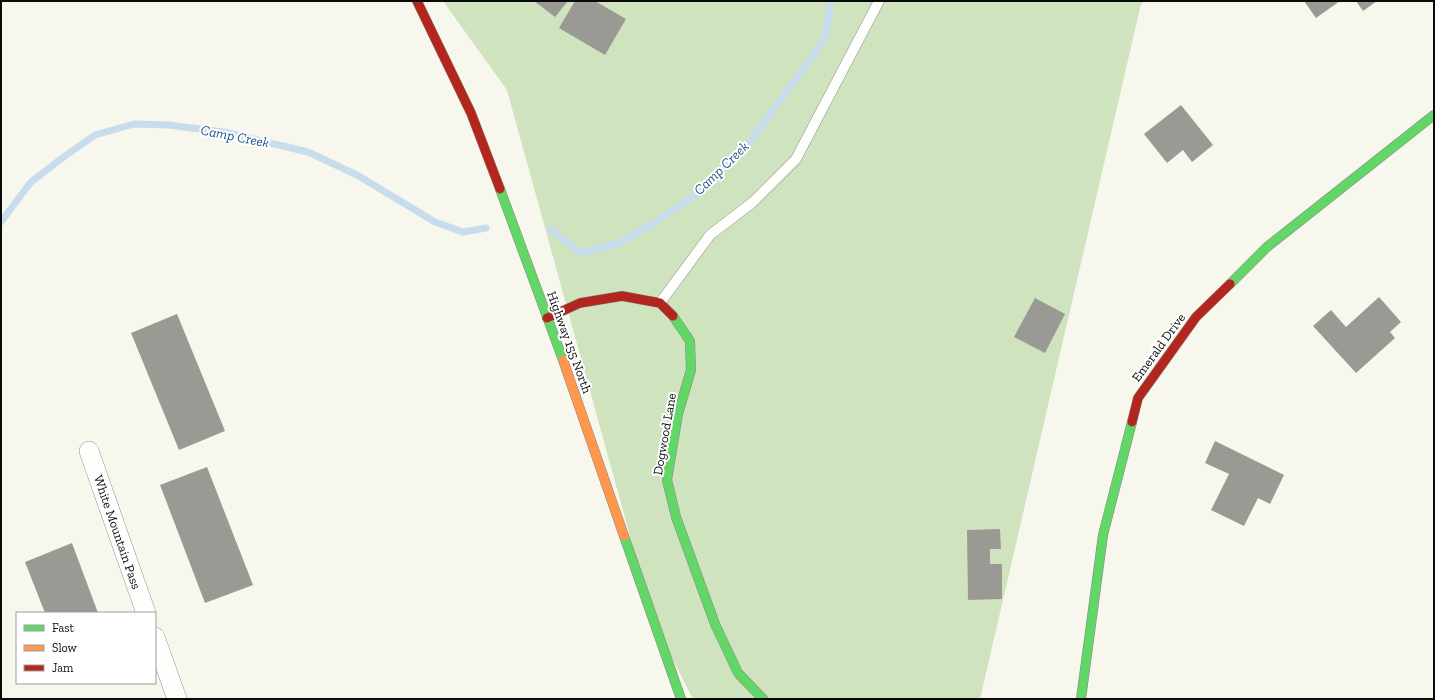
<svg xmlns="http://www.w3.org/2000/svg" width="1435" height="700" viewBox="0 0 1435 700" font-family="'Zilla Slab',serif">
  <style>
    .forest { fill: #cee3be }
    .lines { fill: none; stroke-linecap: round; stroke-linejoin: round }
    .stream { stroke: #c7ddee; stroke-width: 7 }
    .building { fill: #9a9993 }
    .lane-casing { stroke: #91918c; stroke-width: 11 }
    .street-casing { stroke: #91918c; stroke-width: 20 }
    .fast-casing { stroke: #888783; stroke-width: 10 }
    .slow-casing { stroke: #888783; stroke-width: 10 }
    .jam-casing { stroke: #888783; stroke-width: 10 }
    .lane { stroke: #fefefc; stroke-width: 10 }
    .street { stroke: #fefefc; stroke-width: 19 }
    .fast { stroke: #63d668; stroke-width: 9 }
    .slow { stroke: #ff974d; stroke-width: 9 }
    .jam { stroke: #b3261e; stroke-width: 9 }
    .labels { text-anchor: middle; stroke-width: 4; stroke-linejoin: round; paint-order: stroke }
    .street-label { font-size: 13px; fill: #0a0a0a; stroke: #fff }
    .water-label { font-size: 14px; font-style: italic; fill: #20538e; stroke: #fff }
  </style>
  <rect width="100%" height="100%" fill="#f8f7ed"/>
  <path class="forest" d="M443 1H1145L1141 4 980 699H693L654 623 507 90Z"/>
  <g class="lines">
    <path class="stream" d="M1 222 31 182 65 156 95 135 134 124 168 125 224 132 308 152 357 175 435 222 463 232 486 228
      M550 229 581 253 619 243 662 218 696 194 722 167 746 147 825 39 831 1"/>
  </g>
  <path class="building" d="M534 1H568L555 17Z
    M575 1H595L626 19 605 55 559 28Z
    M1304 1H1340L1316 18Z
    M1356 1H1377L1363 11Z
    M1181 105 1213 145 1192 162 1183 150 1167 163 1144 134Z
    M1379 297 1401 322 1390 332 1395 338 1356 373 1313 326 1331 310 1346 327Z
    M1035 298 1065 314 1045 353 1014 337Z
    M177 314 225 431 179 450 131 333Z
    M1215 441 1284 475 1270 504 1258 498 1244 526 1211 510 1229 474 1205 463Z
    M207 467 253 585 205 603 160 485Z
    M1000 529 1001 549H990V564H1002V599L968 600 967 530Z
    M72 543 98 613H45L25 562Z"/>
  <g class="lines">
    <defs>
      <path id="lane" d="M660 303 710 235 753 202 796 159 879 1"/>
      <path id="street" d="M89 451 146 613
        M155 637 177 699"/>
      <path id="fast" d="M500 189 563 360
        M1230 284 1267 247 1434 115
        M673 316 690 341 691 370 678 414 667 480 676 517 715 624 738 673 763 699
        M624 536 681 699
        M1081 699 1103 535 1132 422"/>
      <path id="slow" d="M563 360 624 536"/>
      <path id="jam" d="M417 1 471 113 500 189
        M547 318 580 303 622 296 660 303 673 316
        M1132 422 1138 398 1196 317 1230 284"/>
    </defs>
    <use href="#lane" class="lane-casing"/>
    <use href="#street" class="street-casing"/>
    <use href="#fast" class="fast-casing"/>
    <use href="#slow" class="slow-casing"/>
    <use href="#jam" class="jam-casing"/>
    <use href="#lane" class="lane"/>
    <use href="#street" class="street"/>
    <use href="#fast" class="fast"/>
    <use href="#slow" class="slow"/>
    <use href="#jam" class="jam"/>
  </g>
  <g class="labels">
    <g class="street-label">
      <text transform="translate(570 342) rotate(70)" y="5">Highway 155 North</text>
      <text transform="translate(1158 347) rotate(-54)" y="5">Emerald Drive</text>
      <text transform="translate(664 434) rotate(-80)" y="5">Dogwood Lane</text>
      <text transform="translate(118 532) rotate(71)" y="5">White Mountain Pass</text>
    </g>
    <g class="water-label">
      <text transform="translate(235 136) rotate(11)" y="5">Camp Creek</text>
      <text transform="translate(721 168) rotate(-44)" y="5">Camp Creek</text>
    </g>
  </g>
  <rect width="1435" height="700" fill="none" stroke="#0a0a0a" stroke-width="4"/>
  <rect x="16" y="612" width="140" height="72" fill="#ffffff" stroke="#9d9d9d"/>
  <rect x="24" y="625" width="20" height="6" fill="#63d668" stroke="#9d9d9d"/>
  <text x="52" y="632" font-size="12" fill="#0a0a0a">Fast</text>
  <rect x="24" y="645" width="20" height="6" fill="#ff974d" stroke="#9d9d9d"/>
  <text x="52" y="652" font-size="12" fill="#0a0a0a">Slow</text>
  <rect x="24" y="665" width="20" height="6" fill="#b3261e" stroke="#9d9d9d"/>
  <text x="52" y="672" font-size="12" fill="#0a0a0a">Jam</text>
</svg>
